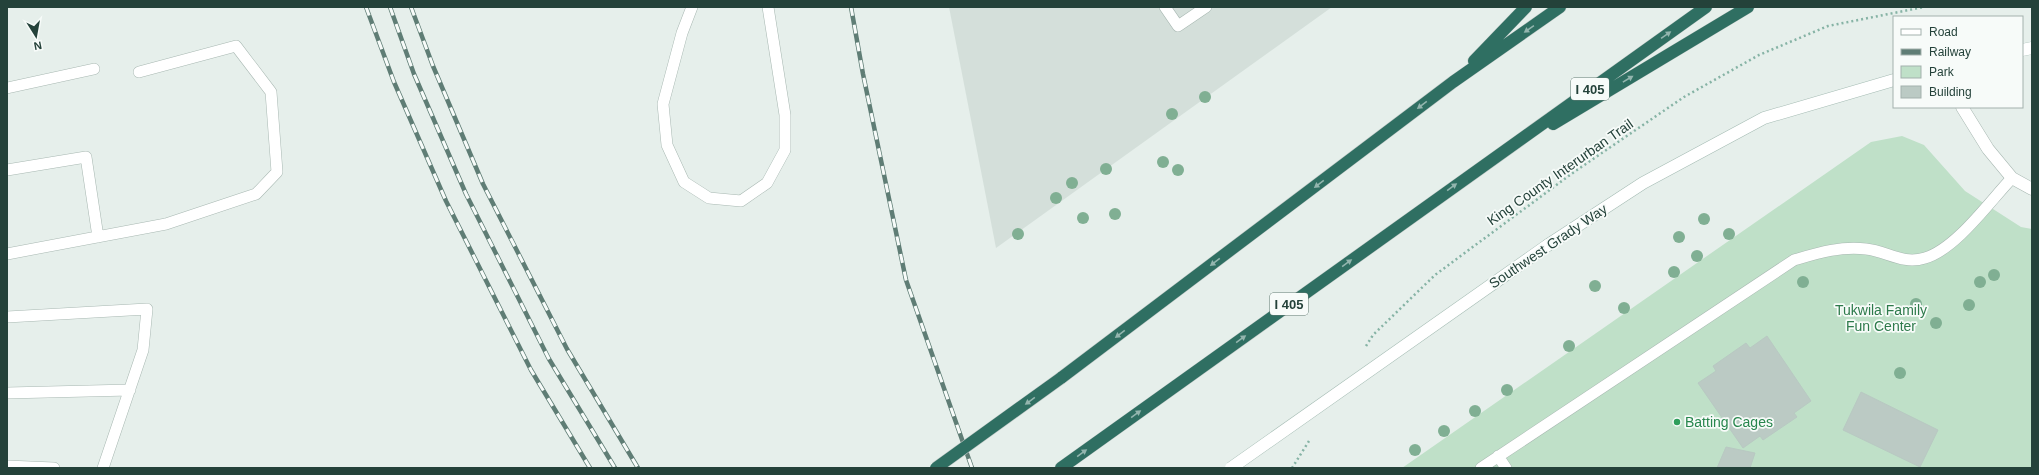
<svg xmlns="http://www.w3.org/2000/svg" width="2039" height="475" viewBox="0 0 2039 475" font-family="Arial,sans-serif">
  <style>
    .built { fill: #d4dfda }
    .green { fill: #bfe0c8 }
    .building { fill: #bbcac4; stroke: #b8c9c2 }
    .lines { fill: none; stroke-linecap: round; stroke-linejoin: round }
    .service-casing { stroke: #a8b8b2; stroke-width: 12 }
    .minor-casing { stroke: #a8b8b2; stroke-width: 13 }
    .secondary-casing { stroke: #a4bbb3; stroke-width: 13 }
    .motorway-casing { stroke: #c2cac8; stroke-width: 13 }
    .path { stroke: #86b3a5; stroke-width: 2.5; stroke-dasharray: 2 3; stroke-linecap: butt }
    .service { stroke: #fff; stroke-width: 11 }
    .minor { stroke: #fff; stroke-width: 12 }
    .secondary { stroke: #fff; stroke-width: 12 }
    .motorway { stroke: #2f6f62; stroke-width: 12 }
    .rail-casing { stroke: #5f7d75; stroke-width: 4.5 }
    .rail { stroke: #f7fbf9; stroke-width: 3; stroke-dasharray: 9; stroke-linecap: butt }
    .secondary-bridge-casing { stroke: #a4bbb3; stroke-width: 13; stroke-linecap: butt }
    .motorway-bridge-casing { stroke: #c2cac8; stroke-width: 13; stroke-linecap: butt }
    .secondary-bridge { stroke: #fff; stroke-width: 12 }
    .motorway-bridge { stroke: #2f6f62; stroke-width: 12 }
    .tree { fill: #80af93 }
    .oneway { fill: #93b5ae }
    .leisure-dot { fill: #2e9e5b; stroke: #f7fbf9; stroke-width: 1.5 }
    .labels { text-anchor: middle; stroke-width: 3.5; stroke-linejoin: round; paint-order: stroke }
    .shield { fill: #f7fbf9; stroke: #637a73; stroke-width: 1 }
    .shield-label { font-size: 13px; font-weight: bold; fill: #24423a }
    .street-label { font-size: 14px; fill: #24423a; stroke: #f7fbf9 }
    .park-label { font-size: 14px; fill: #2d7a4b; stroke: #f7fbf9 }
    .leisure-label { font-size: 14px; fill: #27864d; stroke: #f7fbf9; text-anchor: start }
  </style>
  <rect width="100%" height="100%" fill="#e6efeb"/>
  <path class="built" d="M949 7H1332L996 248Z"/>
  <path class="green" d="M1902 136 1924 145 1965 191 2021 227 2032 229V468H1402L1871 142Z"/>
  <path class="building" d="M1767 336 1811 401 1794 413 1797 417 1763 440 1760 436 1743 448 1698 383 1716 371 1713 366 1746 343 1750 348Z
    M1861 392 1938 430 1920 467 1843 430Z
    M1726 447 1755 453 1750 468H1717Z"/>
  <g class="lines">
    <defs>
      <path id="service" d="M692 7 682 33 663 104 667 145 684 182 709 198 741 201 767 183 785 150V115L768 7
        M1165 7 1178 26 1206 7
        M7 88 94 69
        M7 170 86 157 98 237
        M7 254 166 224 256 194 277 172 271 92 236 46 139 72
        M7 317 147 309 143 350 103 468
        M7 393 130 390
        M1498 456 1506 468
        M7 466 54 468
        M1481 468 1794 260C1818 253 1840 246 1866 249 1887 251 1902 265 1925 258 1956 249 1990 201 2012 178"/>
      <path id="minor" d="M1962 107 1988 149 2012 178 2032 189"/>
      <path id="secondary" d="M2022 50 2032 48
        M1548 245 1643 183 1764 118 1894 80"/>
      <path id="motorway" d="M1474 61 1526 7
        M1553 124 1748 7
        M1061 378 1453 82 1560 7
        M1061 468 1706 7"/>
    </defs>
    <use href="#service" class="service-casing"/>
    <use href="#minor" class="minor-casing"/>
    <use href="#secondary" class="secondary-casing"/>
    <use href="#motorway" class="motorway-casing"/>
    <path class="path" d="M1366 346 1373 335 1435 275 1574 172 1684 97 1759 55 1828 26 1924 7
      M1292 468 1309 441"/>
    <use href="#service" class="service"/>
    <use href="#minor" class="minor"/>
    <use href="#secondary" class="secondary"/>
    <use href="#motorway" class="motorway"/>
    <defs>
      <path id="rail" d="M366 7 394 82 446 201 531 370 590 468
        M390 7 414 74 466 194 549 359 615 468
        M411 7 433 66 483 184 567 349 638 468
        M851 7 863 74 906 280 972 468"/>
    </defs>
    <use href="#rail" class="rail-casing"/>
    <use href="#rail" class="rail"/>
    <defs>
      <path id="secondary-bridge" d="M1231 468 1548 245"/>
      <path id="motorway-bridge" d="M936 468 1061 378"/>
    </defs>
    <use href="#secondary-bridge" class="secondary-bridge-casing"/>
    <use href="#motorway-bridge" class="motorway-bridge-casing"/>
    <use href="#secondary-bridge" class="secondary-bridge"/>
    <use href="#motorway-bridge" class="motorway-bridge"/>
  </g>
  <g class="tree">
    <circle cx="1205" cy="97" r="6"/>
    <circle cx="1172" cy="114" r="6"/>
    <circle cx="1163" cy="162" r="6"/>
    <circle cx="1106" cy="169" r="6"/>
    <circle cx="1178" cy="170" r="6"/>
    <circle cx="1072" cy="183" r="6"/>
    <circle cx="1056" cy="198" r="6"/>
    <circle cx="1115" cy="214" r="6"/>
    <circle cx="1083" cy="218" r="6"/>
    <circle cx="1704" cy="219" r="6"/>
    <circle cx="1018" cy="234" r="6"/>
    <circle cx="1729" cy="234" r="6"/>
    <circle cx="1679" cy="237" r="6"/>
    <circle cx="1697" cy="256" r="6"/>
    <circle cx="1674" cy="272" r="6"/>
    <circle cx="1994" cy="275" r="6"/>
    <circle cx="1803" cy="282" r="6"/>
    <circle cx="1980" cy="282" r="6"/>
    <circle cx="1595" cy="286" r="6"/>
    <circle cx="1916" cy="304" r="6"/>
    <circle cx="1969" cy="305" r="6"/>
    <circle cx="1624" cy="308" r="6"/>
    <circle cx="1936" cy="323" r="6"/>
    <circle cx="1569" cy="346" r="6"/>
    <circle cx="1900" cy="373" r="6"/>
    <circle cx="1507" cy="390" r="6"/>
    <circle cx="1475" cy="411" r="6"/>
    <circle cx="1444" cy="431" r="6"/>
    <circle cx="1415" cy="450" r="6"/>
  </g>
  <defs><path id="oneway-solid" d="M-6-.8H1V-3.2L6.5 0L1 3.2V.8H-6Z"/></defs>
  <g class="oneway">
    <use href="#oneway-solid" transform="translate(1529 29) rotate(145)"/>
    <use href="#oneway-solid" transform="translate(1666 35) rotate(-35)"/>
    <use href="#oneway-solid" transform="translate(1628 79) rotate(-31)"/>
    <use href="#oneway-solid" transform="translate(1422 105) rotate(143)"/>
    <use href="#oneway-solid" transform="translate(1319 184) rotate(143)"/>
    <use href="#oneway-solid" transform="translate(1452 187) rotate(-36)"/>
    <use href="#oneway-solid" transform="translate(1215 262) rotate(143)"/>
    <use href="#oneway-solid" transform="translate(1347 263) rotate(-36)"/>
    <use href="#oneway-solid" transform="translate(1120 334) rotate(143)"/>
    <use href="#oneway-solid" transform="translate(1241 339) rotate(-36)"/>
    <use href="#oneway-solid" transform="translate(1030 401) rotate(144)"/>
    <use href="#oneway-solid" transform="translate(1136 414) rotate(-36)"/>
    <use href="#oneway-solid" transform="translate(1082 453) rotate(-36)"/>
  </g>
  <circle class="leisure-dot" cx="1677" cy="422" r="4"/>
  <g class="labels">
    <g class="shield">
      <rect x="1571" y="78" width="38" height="22" rx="3"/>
      <rect x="1270" y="293" width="38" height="22" rx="3"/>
    </g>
    <g class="shield-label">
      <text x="1590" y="94">I 405</text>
      <text x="1289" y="309">I 405</text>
    </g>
    <g class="street-label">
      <text transform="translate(1560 172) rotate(-35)" y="5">King County Interurban Trail</text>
      <text transform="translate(1548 246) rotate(-34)" y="5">Southwest Grady Way</text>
    </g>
    <g class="park-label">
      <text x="1881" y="315">Tukwila Family<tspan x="1881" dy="16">Fun Center</tspan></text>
    </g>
    <g class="leisure-label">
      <text x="1685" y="427">Batting Cages</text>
    </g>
  </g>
  <rect width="2039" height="475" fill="none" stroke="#24423a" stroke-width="16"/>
  <rect x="1893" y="16" width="130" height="92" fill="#f7fbf9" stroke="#a3b1ad"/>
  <rect x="1901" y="29" width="20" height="6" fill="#ffffff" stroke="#a3b1ad"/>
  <text x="1929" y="36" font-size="12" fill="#24423a">Road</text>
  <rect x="1901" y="49" width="20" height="6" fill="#5f7d75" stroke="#a3b1ad"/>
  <text x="1929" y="56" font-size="12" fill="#24423a">Railway</text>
  <rect x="1901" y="66" width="20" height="12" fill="#bfe0c8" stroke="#a3b1ad"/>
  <text x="1929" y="76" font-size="12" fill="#24423a">Park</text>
  <rect x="1901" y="86" width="20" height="12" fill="#bbcac4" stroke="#a3b1ad"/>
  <text x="1929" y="96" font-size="12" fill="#24423a">Building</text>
  <g transform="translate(36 36) rotate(169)" stroke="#f7fbf9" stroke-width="3" paint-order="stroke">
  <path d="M0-3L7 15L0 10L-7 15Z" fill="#24423a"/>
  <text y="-6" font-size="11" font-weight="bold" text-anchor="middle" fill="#24423a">N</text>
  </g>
</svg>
